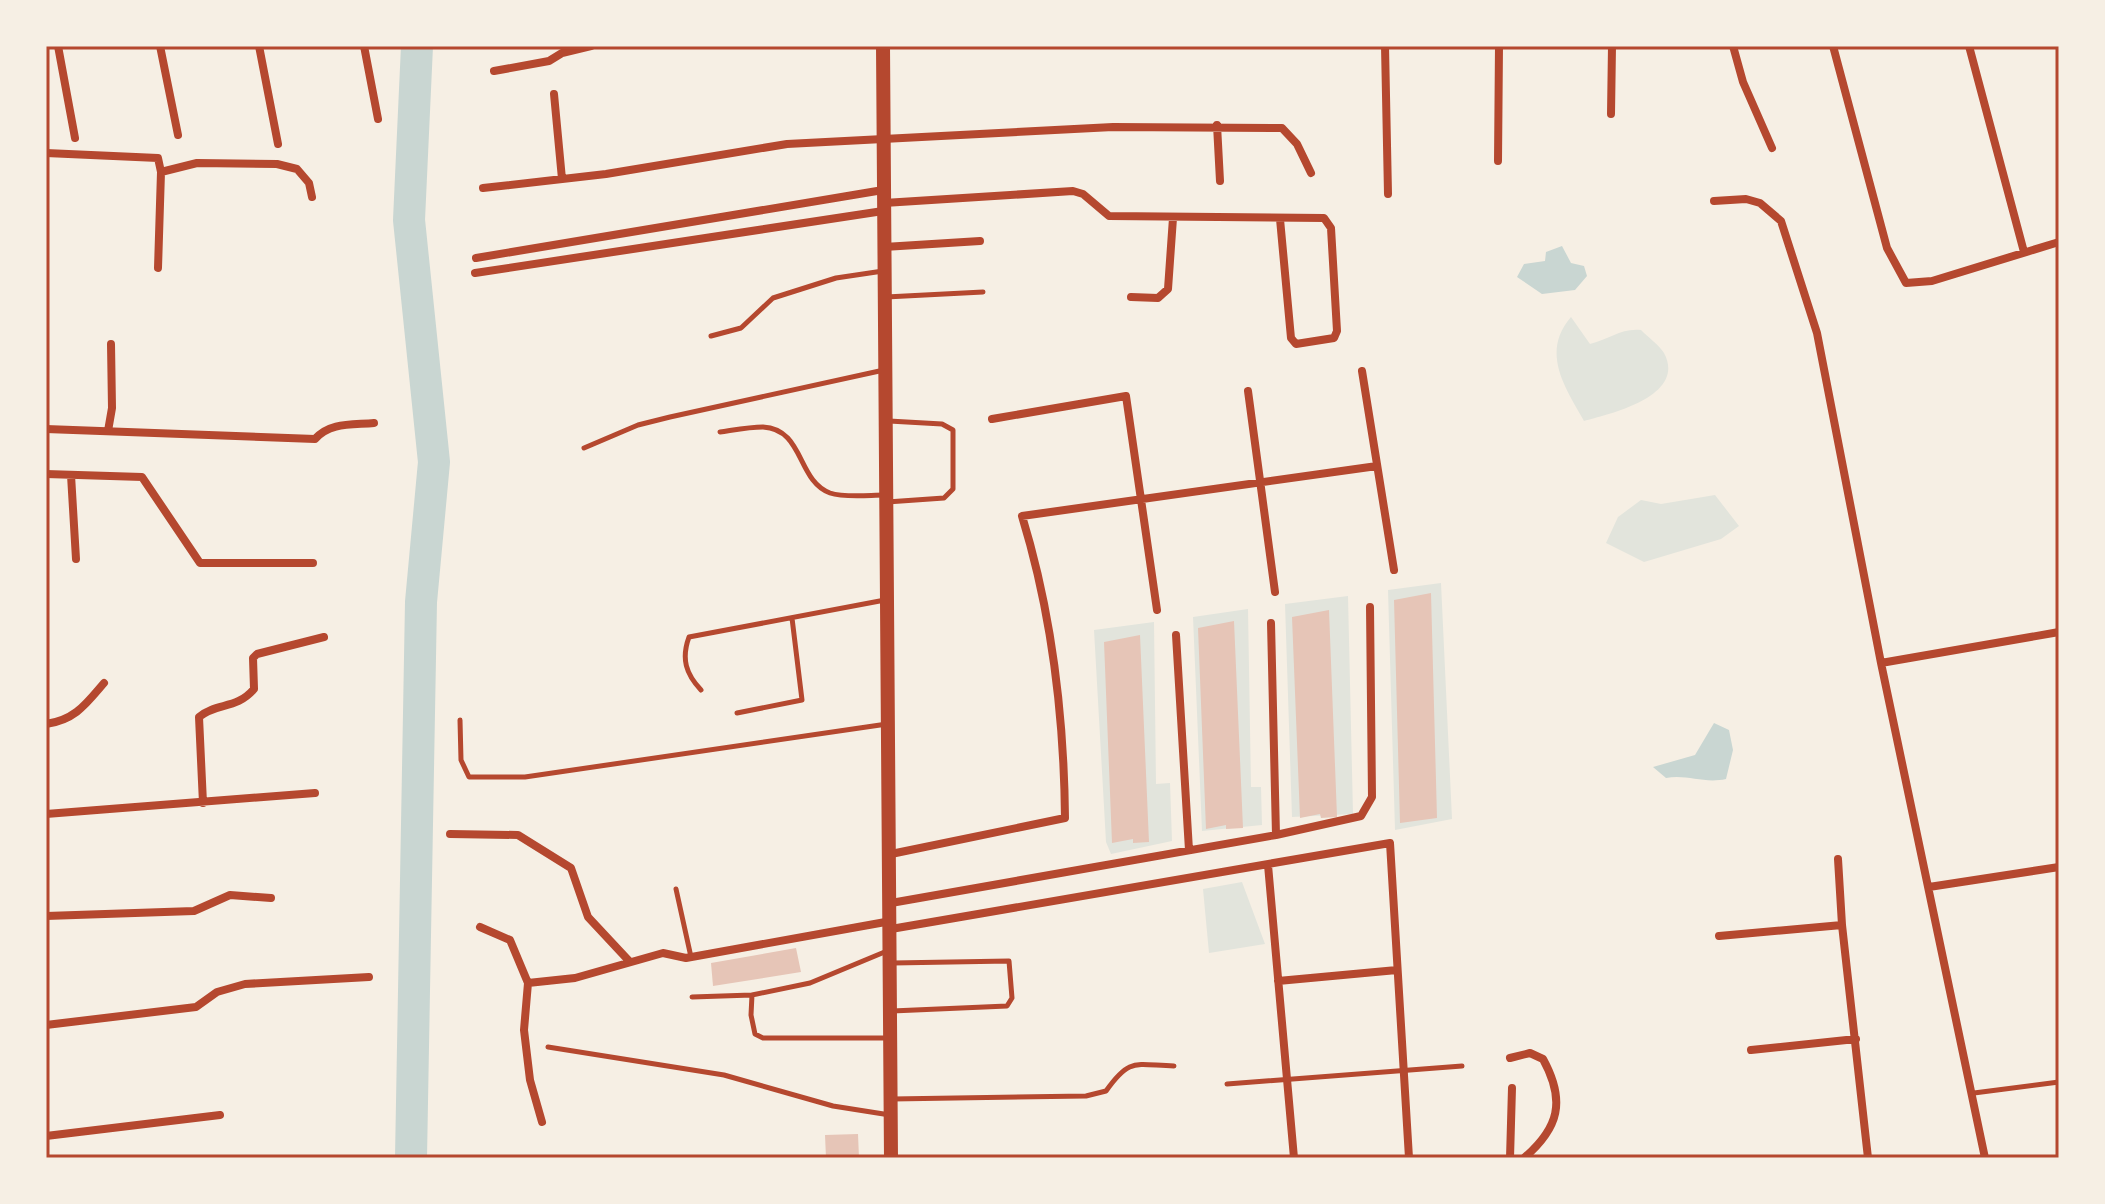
<svg xmlns="http://www.w3.org/2000/svg" width="2105" height="1204" viewBox="0 0 2105 1204" font-family="Overpass,sans-serif">
  <style>
    .green { fill: #e2e4dc }
    .water { fill: #c9d6d2 }
    .lines { fill: none; stroke-linecap: round; stroke-linejoin: round }
    .river { stroke: #c9d6d2; stroke-width: 32 }
    .building { fill: #e6c5b7 }
    .service { stroke: #b5482f; stroke-width: 5 }
    .minor { stroke: #b5482f; stroke-width: 8 }
    .secondary { stroke: #b5482f; stroke-width: 14 }
    .neatline { fill: none; stroke: #b5482f; stroke-width: 3 }
  </style>
  <rect width="100%" height="100%" fill="#f6efe4"/>
  <path class="green" d="M1571 317 1590 344C1610 339 1621 328 1641 330 1648 337 1659 345 1664 353 1687 396 1611 414 1584 421 1564 386 1541 352 1571 317Z
    M1715 495 1739 526 1721 539 1644 562 1606 543 1618 517 1641 500 1661 504Z
    M1441 583 1452 819 1395 830 1388 590Z
    M1348 596 1353 814 1292 817 1285 604Z
    M1248 609 1251 787H1261L1262 825 1202 831 1193 617Z
    M1154 622 1156 784 1170 783 1172 841 1111 854 1106 842 1094 630Z
    M1242 882 1265 944 1209 953 1203 889Z"/>
  <path class="water" d="M1562 246 1571 263 1584 266 1587 276 1575 290 1542 294 1517 277 1524 264 1545 261 1546 252Z
    M1714 723 1729 730 1733 750 1726 779C1704 784 1687 774 1666 778L1653 767 1695 755Z"/>
  <g class="lines">
    <path class="river" d="M411 1158 421 602 434 462 409 220 417 46"/>
  </g>
  <path class="building" d="M1431 593 1437 818 1400 823 1394 600Z
    M1329 610 1337 817 1321 818 1320 814 1300 818 1292 617Z
    M1234 621 1243 828 1226 829V825L1206 829 1198 628Z
    M1140 635 1149 842 1133 843V839L1112 843 1104 642Z
    M796 948 801 972 713 986 711 963Z
    M858 1134 859 1158H826L825 1135Z"/>
  <g class="lines">
    <path class="service" d="M886 297 983 292
      M711 336 741 328 773 298 836 278 883 271
      M720 432C734 430 749 427 763 427 804 429 797 481 830 493 845 498 869 495 885 495
      M584 448 638 425 670 417 884 370
      M887 502 944 498 953 489V430L942 424 889 421
      M701 690C686 674 681 659 689 637L885 600
      M737 713 802 700 792 618
      M460 720 461 760 469 777H525L887 724
      M676 889 691 957
      M887 951 810 983 752 995 751 1015 755 1034 763 1038H890
      M692 997 752 995
      M892 1011 1007 1006 1012 998 1009 961 893 963
      M548 1047 724 1075 833 1106 890 1115
      M1227 1084 1462 1066
      M1974 1093 2059 1082
      M892 1099 1086 1096 1106 1091C1130 1057 1135 1065 1174 1066"/>
    <path class="minor" d="M58 46 75 138
      M160 46 178 135
      M259 46 278 144
      M364 46 378 119
      M1385 46 1388 194
      M1733 46 1743 82 1772 148
      M1833 46 1887 248 1906 283 1932 281 2059 242
      M1969 46 2024 252
      M494 71 549 61 562 53 591 46
      M554 94 562 179
      M1611 114 1612 46
      M1217 125 1220 181
      M46 153 158 158 161 172 158 268
      M1498 161 1499 46
      M161 172 197 163 277 164 297 169 309 183 312 197
      M483 188 606 174 787 144 1113 127 1282 128 1297 144 1311 173
      M1714 201 1746 199 1760 203 1781 221 1817 333 1881 663 1985 1158
      M884 203 1073 191 1083 194 1109 216 1324 218 1331 228 1337 331 1334 338 1296 344 1291 338 1280 219
      M884 247 980 241
      M476 258 883 190
      M475 273 883 211
      M1131 297 1158 298 1168 289 1173 218
      M1362 371 1394 570
      M1248 391 1275 592
      M992 419 1126 396 1157 610
      M46 429 315 439C330 422 352 425 374 423
      M108 431 112 408 111 344
      M46 474 142 477 200 563H313
      M71 475 76 559
      M1271 623 1276 835
      M1176 635 1189 850
      M1881 663 2059 632
      M46 724C75 720 86 704 104 683
      M203 803 199 717C217 702 236 710 254 689L253 658 257 654 324 637
      M46 814 315 793
      M450 834 518 835 571 868 588 917 630 962
      M891 854 1065 818C1064 716 1052 614 1022 516L1377 466
      M1838 859 1842 925 1868 1158
      M1268 865 1294 1158
      M1929 887 2059 867
      M891 903 1276 835 1361 816 1372 797 1370 607
      M46 916 194 911 230 895 271 898
      M480 927 510 940 528 983 524 1030 530 1080 542 1122
      M891 929 1390 843 1409 1158
      M1719 936 1842 925
      M1278 981 1397 970
      M528 983 575 978 663 953 686 958 891 921
      M46 1025 196 1007 217 992 245 984 369 977
      M1751 1050 1856 1039
      M1510 1058 1530 1053 1543 1059C1566 1101 1559 1128 1524 1158
      M46 1136 220 1115
      M1510 1158 1512 1088"/>
    <path class="secondary" d="M883 46 891 1158"/>
  </g>
  <rect width="2105" height="1204" fill="none" stroke="#f6efe4" stroke-width="96"/>
  <rect x="48" y="48" width="2009" height="1108" class="neatline"/>
</svg>
